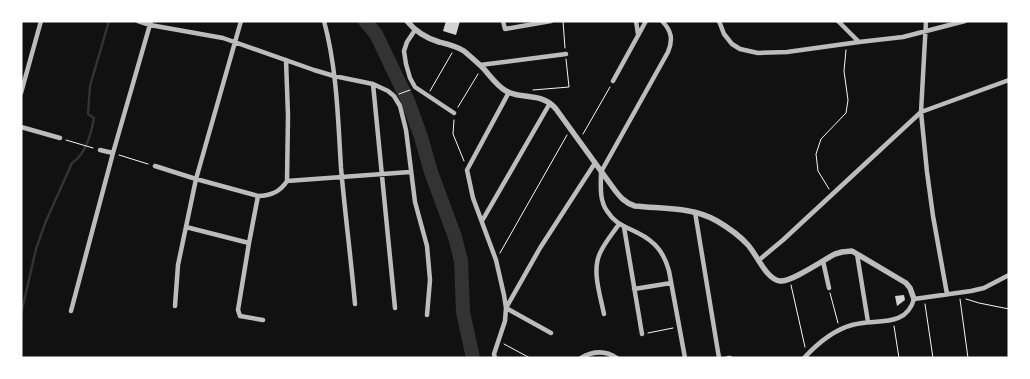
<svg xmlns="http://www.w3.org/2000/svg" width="1030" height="379" viewBox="0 0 1030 379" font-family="'Alegreya Sans',sans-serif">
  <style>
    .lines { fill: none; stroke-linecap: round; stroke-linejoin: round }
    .stream { stroke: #333; stroke-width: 2.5 }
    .river { stroke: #333; stroke-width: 14 }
    .building { fill: #d3d3d3 }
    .path { stroke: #f5f5f5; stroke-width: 1 }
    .minor { stroke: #bcbcbc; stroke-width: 4.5 }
    .tertiary { stroke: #bcbcbc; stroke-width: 5.5 }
  </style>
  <rect width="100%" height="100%" fill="#111"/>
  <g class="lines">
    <path class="stream" d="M21 322 22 310 36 249 46 221 72 163C86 154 91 134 94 118L88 114 90 86 109 21"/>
    <path class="river" d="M365 21 376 34 408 101 421 137 431 172 455 237 461 261 463 312 473 358"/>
  </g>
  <path class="building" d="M446 21H460L456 35 443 31Z
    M904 295 905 300 897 306 895 296Z"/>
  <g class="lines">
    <path class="path" d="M563 21 565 48
      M533 90 569 87 566 59
      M430 91 452 53
      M399 94 410 90
      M458 107 478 74
      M454 120 453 134 464 161
      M583 134 610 87
      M66 140 93 148
      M119 155 148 164
      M829 189 818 171 816 154 821 139 846 113 848 100 844 71 846 50
      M500 253 567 135
      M791 285 805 347
      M830 293 838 323
      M960 299 968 358
      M966 299 979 303 1009 309
      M925 304 933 358
      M894 326 899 358
      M648 333 673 328
      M504 344 530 358"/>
    <path class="minor" d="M138 21 150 25 223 38 314 70 334 76 373 84 388 91 394 96 400 106 406 130 415 202 427 246 430 280 427 315
      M324 21C337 69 338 119 341 168 345 213 351 259 355 304
      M503 21 505 29 551 21
      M636 21 638 34
      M662 21C672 31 673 40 668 52L601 172C601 185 599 200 607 211 616 225 625 226 638 233 656 242 664 253 669 271L685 358
      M719 21 724 34 732 44 740 49 758 53 787 52 859 42 903 37 965 21
      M838 21 859 42
      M926 21 921 112 927 172 933 216 947 294
      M415 30 407 42 404 51 406 64 410 78 415 87 454 113
      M286 60 288 116 287 181
      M480 65 566 54
      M613 81 646 21
      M373 84 395 308
      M21 93 41 21
      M21 127 60 138
      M100 150 113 153
      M155 166 196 179 258 196C271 196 280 192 287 181L410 172
      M258 196 249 243 238 310 240 316 263 320
      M695 212 719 358
      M482 221 550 103
      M186 227 249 243
      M624 227 642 334
      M857 254 868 322
      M759 260 783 240 921 112 1009 80
      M823 261 829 288
      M634 289 671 283
      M175 306 178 265 196 179 241 21
      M71 311 113 153 151 21
      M604 314C600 294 591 269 601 251 606 241 613 233 619 224
      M551 333 506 308 540 248 595 163
      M495 358 494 354 505 321 506 308 504 295 496 260 473 198 467 170 509 92
      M581 358C593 351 605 350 617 358
      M728 358H730
      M804 358C817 344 833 330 852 325 874 318 906 329 914 299L971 291 984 288 1009 275"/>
    <path class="tertiary" d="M407 21C415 31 426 38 439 42 447 44 456 46 464 51 471 57 478 63 484 69 491 77 497 86 506 91 523 100 542 92 556 109L614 189C620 197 625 203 635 206 663 209 693 207 717 221 729 228 739 235 748 245 757 255 766 279 780 281 792 282 823 260 835 254L842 252 852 251 906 283 910 288 914 299"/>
  </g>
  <rect width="1030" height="379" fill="none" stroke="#ffffff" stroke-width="45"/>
</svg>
